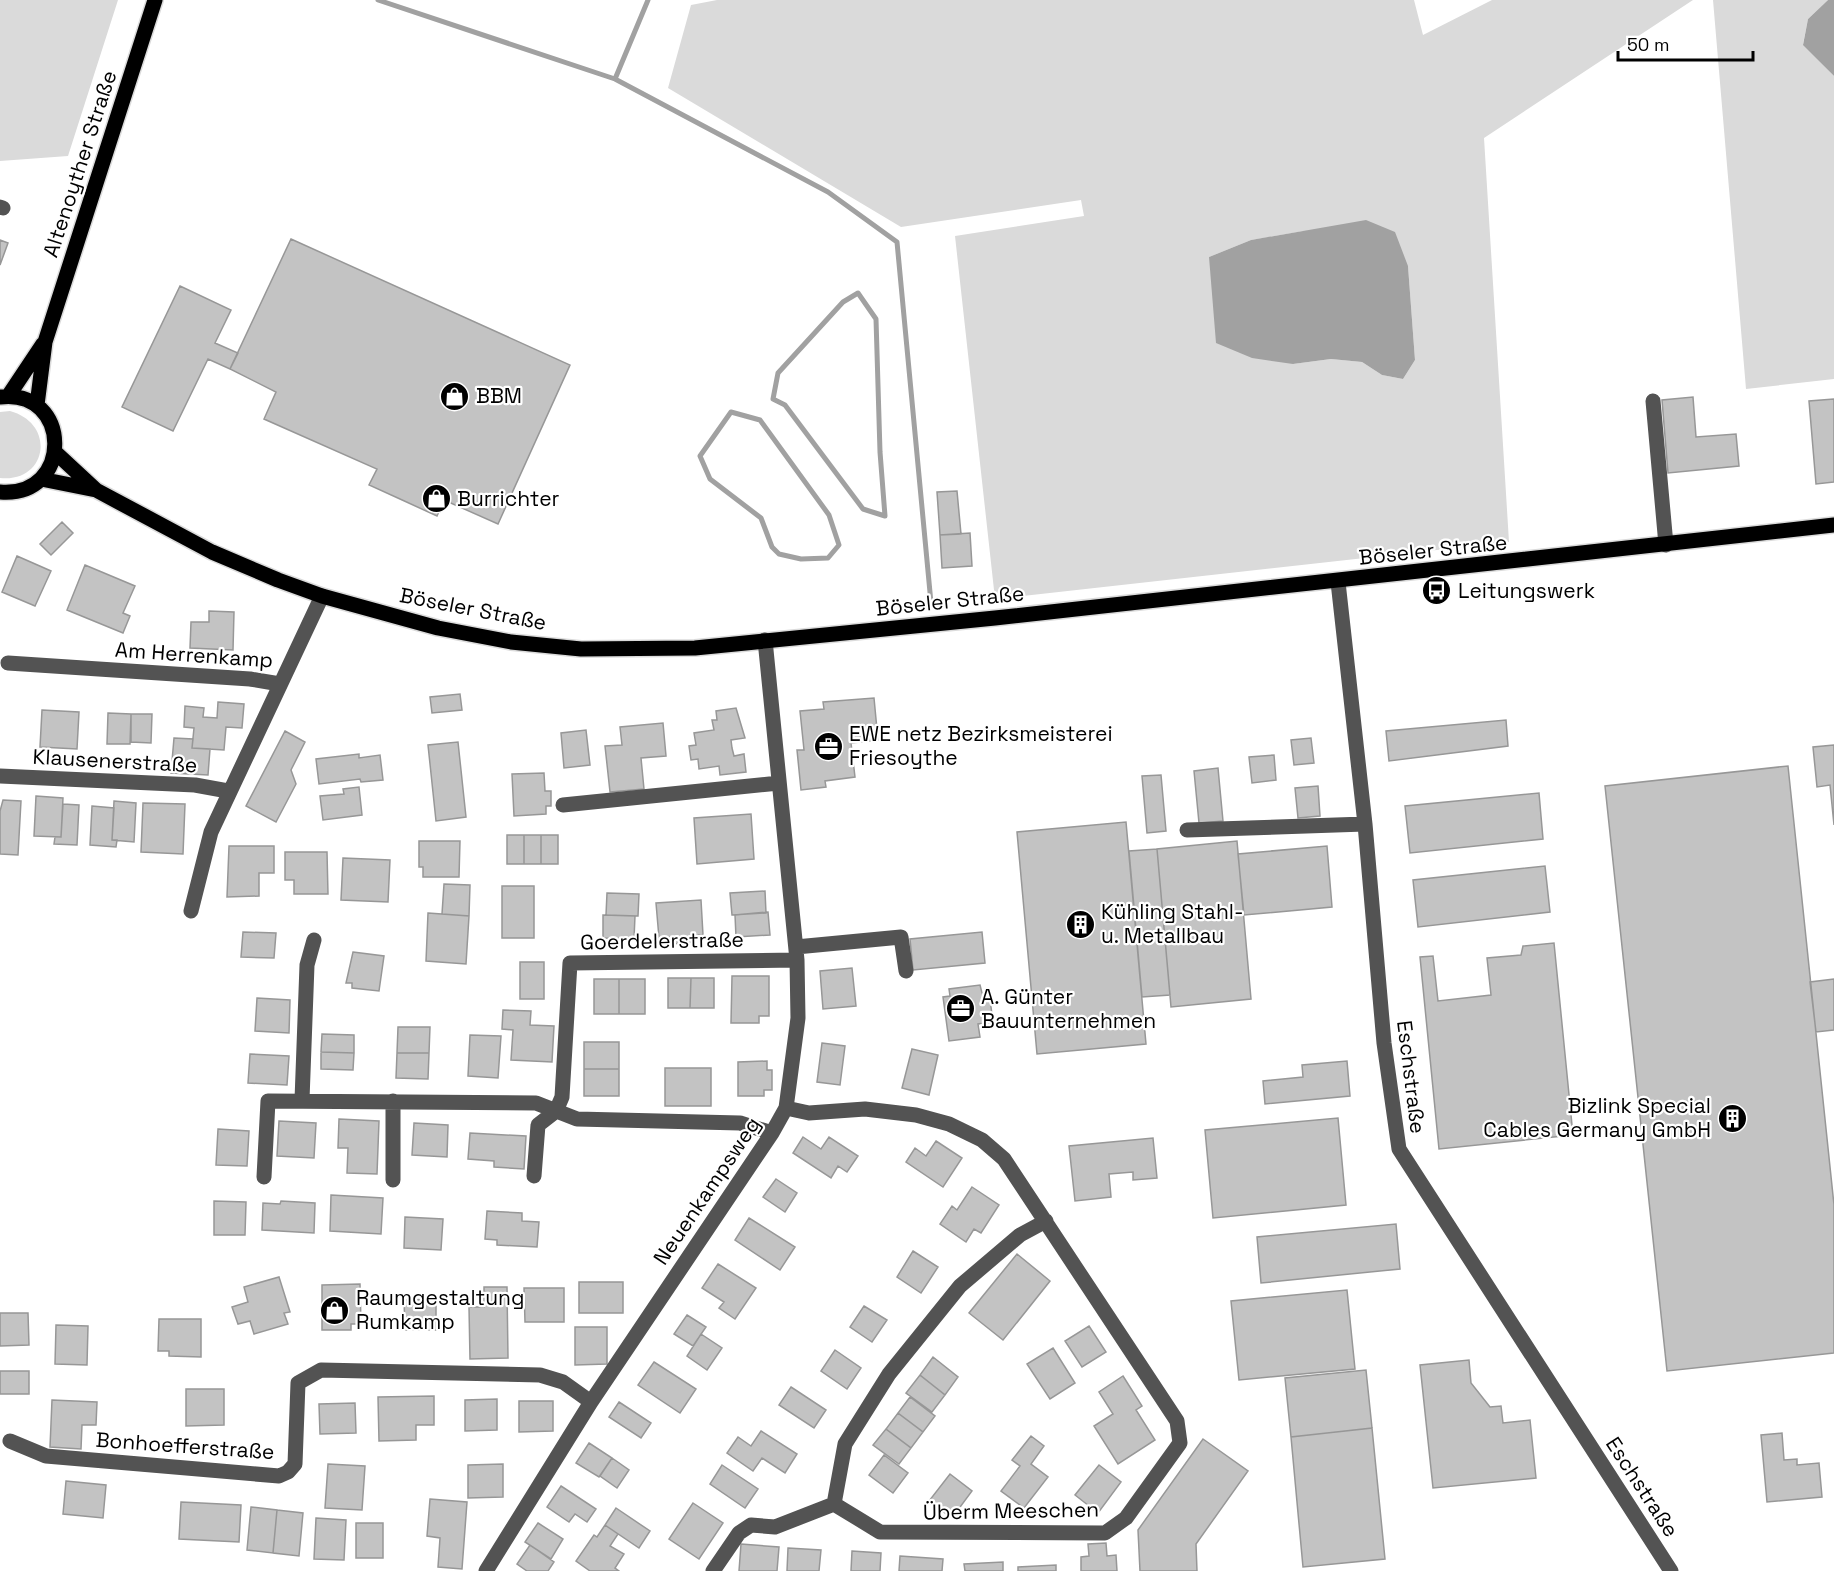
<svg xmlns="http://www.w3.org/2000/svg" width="1834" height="1571" viewBox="0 0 1834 1571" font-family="'Space Grotesk',sans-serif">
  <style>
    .green { fill: #dadada; fill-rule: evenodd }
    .water { fill: #a1a1a1 }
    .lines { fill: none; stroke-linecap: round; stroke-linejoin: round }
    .stream { stroke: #a1a1a1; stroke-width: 5 }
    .building { fill: #c3c3c3; stroke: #979797; stroke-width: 1.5 }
    .major-casing { stroke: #dbdbdb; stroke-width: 18 }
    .minor { stroke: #535353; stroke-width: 15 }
    .major { stroke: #000; stroke-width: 15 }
    .labels { text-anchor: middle; stroke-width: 4.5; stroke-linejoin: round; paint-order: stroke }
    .street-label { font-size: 21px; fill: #000; stroke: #fff }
    .poi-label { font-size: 21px; fill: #000; stroke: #fff; text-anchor: start }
  </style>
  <rect width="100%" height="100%" fill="#fff"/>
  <path class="green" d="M0 0H118L68 156 0 161Z
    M717 0H1414L1423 35 1492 0H1693L1484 138 1509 542 995 599 955 236 1084 216 1081 200 901 227 668 88 691 5ZM1304 231 1408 266 1415 360 1403 379 1382 375 1362 362 1331 359 1293 364 1209 257 1251 240Z
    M1713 0H1828L1808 19 1803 44 1834 76V379L1746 389Z
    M10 411C57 424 47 483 0 478V412Z"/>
  <path class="water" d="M1828 0H1834V76L1803 45 1808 19Z
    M1366 220 1395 232 1408 266 1415 360 1403 379 1382 375 1362 362 1331 359 1293 364 1252 358 1216 343 1209 257 1251 240Z"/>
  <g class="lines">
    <path class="stream" d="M378 0 615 79 828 192 897 242 931 603
      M615 79 648 0
      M858 293 876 319 880 452 885 516 863 509 785 405 773 399 778 373 843 302Z
      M731 412 760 420 829 515 839 545 828 558 801 559 779 554 772 547 761 518 710 479 700 456Z"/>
  </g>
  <path class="building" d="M291 239 570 365 498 524 444 500 437 516 400 499 369 485 377 469 264 419 276 392 230 369Z
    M0 240 8 243 0 265Z
    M180 286 231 310 215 343 238 353 230 369 208 359 173 431 122 407Z
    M1693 397 1696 437 1736 434 1739 466 1668 473 1662 400Z
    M1834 399V482L1816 484 1809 401Z
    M957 491 961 534 940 535 937 492Z
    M62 522 73 533 51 555 40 544Z
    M970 533 972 566 942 568 940 535Z
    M17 556 51 571 35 606 2 592Z
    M85 565 135 586 123 613 130 616 123 633 67 610Z
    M209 611 234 612 233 650 190 648 191 622H209Z
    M460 694 462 710 432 713 430 697Z
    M874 698 878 740 851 743 855 777 825 781 826 787 801 790 797 750H804L800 711 824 709 823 702Z
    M218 702 244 704 242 728 226 727 224 750 192 748 194 728 184 727 185 706 204 708 203 717 217 718Z
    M736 708 745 738 731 740 732 748 734 756 744 754 746 772 720 775 719 766 699 769 698 759 691 760 689 746 696 745 694 733 714 730 712 720H717L716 711Z
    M42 710 79 712 77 749 40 747Z
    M108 713 131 714 130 744H107Z
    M131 714H152L151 743 131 742Z
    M1506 720 1508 746 1389 761 1386 731Z
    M663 723 666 756 641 758 644 789 610 792 605 746 622 745 620 727Z
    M586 730 590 765 564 768 561 733Z
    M285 731 305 742 291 770 296 784 276 822 246 806Z
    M174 738 193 739 192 748 210 749 208 775 171 773Z
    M1311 738 1314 763 1294 765 1291 740Z
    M458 742 466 817 436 821 428 745Z
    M1834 745V825L1830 785 1817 787 1813 747Z
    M359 754V758L380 755 383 780 361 782 360 779 319 784 316 759Z
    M1274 755 1276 780 1252 783 1249 757Z
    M1788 766 1834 1205V1353L1667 1371 1605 786Z
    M1218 768 1223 821 1199 823 1194 771Z
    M544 773 545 791H551V806H546V814L514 816 512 774Z
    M1161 775 1166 831 1147 833 1142 776Z
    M1318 786 1320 816 1298 818 1295 788Z
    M359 787 362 815 323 820 320 796 344 794 343 789Z
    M1539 793 1543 839 1410 853 1405 806Z
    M36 796 63 798 61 837 34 836Z
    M3 800 21 801 18 855 0 854V811Z
    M114 801 136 803 134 842 112 840Z
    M143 803 185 804 183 854 141 852Z
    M63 804 79 805 77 845 54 844 55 837H61Z
    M92 806 114 808 112 840H117L116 847 90 845Z
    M751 814 754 859 697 864 694 818Z
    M1126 822 1146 1044 1037 1054 1017 832Z
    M507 835H524V864H507Z
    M524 835H541V864H524Z
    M541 835H558V864H541Z
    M419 841H460L459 877H423V867H419Z
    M1237 841 1251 999 1171 1007 1157 849Z
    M229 846H274V873H259V896L227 897Z
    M1327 846 1332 907 1244 915 1238 854Z
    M1157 849 1170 995 1142 997 1129 851Z
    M285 852H327L328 894H294V880H285Z
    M343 858 390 860 388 902 341 900Z
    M1545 866 1550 912 1418 927 1413 880Z
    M444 884 470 885 469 916 442 914Z
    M502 886H534V938H502Z
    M765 891 766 913 732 915 730 893Z
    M607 893 639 894 638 916 606 915Z
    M701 900 703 935H695V942L672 944V937L659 938 656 903Z
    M768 912 770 935 736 937 735 915Z
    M428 913 469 916 466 964 426 961Z
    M603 915 635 916 634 939 603 938Z
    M243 932 276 933 274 958 241 957Z
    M982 932 985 963 913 970 910 939Z
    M1554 943 1573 1135 1439 1149 1420 957 1433 956 1438 1001 1491 995 1487 958 1521 955 1523 946Z
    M353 952 384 956 379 991 352 988V983H346Z
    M520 962H544V999H520Z
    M852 968 856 1006 823 1009 820 971Z
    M732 976H769V1016H759V1023H731Z
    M668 978H691L690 1008H668Z
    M691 978H714V1008H690Z
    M594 979H619V1014H594Z
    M619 979H645V1014H619Z
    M1834 979V1030L1816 1032 1810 982Z
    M980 985 982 993 989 992 993 1022 978 1024 980 1037 949 1041 943 997 950 996 949 989Z
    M257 998 290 1000 289 1033 255 1031Z
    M503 1010 531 1011 530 1025 554 1026 552 1062 511 1060 513 1030 502 1029Z
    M398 1027H430L429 1053H397Z
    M322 1034 354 1035V1053L321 1052Z
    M470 1035 501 1036 498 1078 468 1076Z
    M584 1042H619V1069H584Z
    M822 1043 845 1046 840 1085 817 1082Z
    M912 1049 938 1055 929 1095 902 1088Z
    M321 1052 354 1053 353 1070 321 1069Z
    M397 1053H429L428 1079 396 1078Z
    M250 1054 289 1056 287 1085 248 1083Z
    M767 1061V1070H772V1090H764V1096H738V1062Z
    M1347 1061 1350 1096 1265 1104 1263 1081 1303 1077 1302 1065Z
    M665 1068H711V1106H665Z
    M584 1069H619V1096H584Z
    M1338 1118 1346 1205 1213 1218 1205 1130Z
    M339 1119 379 1121 377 1174 347 1173 348 1148H338Z
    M279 1121 316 1123 314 1158 277 1156Z
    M414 1123 448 1125 447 1157 412 1155Z
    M218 1129 249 1131 247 1166 216 1165Z
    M470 1133 526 1136 524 1169 494 1167V1161L468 1159Z
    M803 1137 821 1149 829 1137 858 1156 847 1172 838 1166 831 1178 793 1153Z
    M1153 1138 1157 1178 1133 1180V1172L1109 1174 1111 1197 1075 1201 1069 1146Z
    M936 1141 962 1158 943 1187 906 1162 915 1148 926 1156Z
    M776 1179 797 1193 785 1212 763 1197Z
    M972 1187 999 1205 981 1233 974 1229 966 1242 940 1224 952 1206 957 1210Z
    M331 1195 383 1198 381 1234 330 1231Z
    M214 1201 246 1202 245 1235H214Z
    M281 1201 315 1203 314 1233 262 1230 263 1203 280 1204Z
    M487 1211 522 1213V1221L539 1222 537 1247 497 1245V1240L485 1239Z
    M405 1217 443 1219 441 1250 404 1248Z
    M749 1218 795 1247 780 1270 735 1240Z
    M1396 1224 1400 1269 1261 1283 1257 1237Z
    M913 1251 938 1267 921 1293 897 1277Z
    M1017 1254 1050 1281 1003 1340 969 1313Z
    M718 1264 756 1288 735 1319 719 1308 724 1302 702 1288Z
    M279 1277 290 1312 284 1313 288 1324 254 1334 250 1321 238 1324 232 1307 248 1302 244 1287Z
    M579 1282H623V1313H579Z
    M360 1284 361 1324H351V1330H322V1285Z
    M484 1287H507L508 1358 470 1359 469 1307H484Z
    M524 1288H564V1322H525Z
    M1347 1290 1355 1369 1239 1380 1231 1301Z
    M436 1299V1330H405L404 1300Z
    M864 1306 887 1320 872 1342 850 1327Z
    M0 1313H28L29 1345 0 1346Z
    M687 1315 706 1327 693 1346 674 1334Z
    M159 1319H201V1357L169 1356V1351H158Z
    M56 1325 88 1326 87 1365 55 1364Z
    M1089 1326 1106 1352 1082 1367 1065 1341Z
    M575 1327H607V1364L575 1365Z
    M701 1334 722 1348 707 1370 687 1356Z
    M1053 1348 1075 1383 1050 1399 1027 1364Z
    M835 1350 861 1368 847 1389 821 1371Z
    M933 1357 958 1377 945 1395 920 1375Z
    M1469 1360 1471 1383 1490 1407 1501 1406 1503 1423 1530 1420 1536 1478 1433 1488 1420 1365Z
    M654 1362 696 1389 680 1413 638 1385Z
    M1366 1370 1372 1428 1291 1437 1285 1378Z
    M0 1371H29V1394H0Z
    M920 1375 945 1395 932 1412 906 1393Z
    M1123 1376 1142 1406 1136 1410 1155 1440 1118 1464 1094 1426 1113 1414 1099 1392Z
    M791 1387 826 1410 814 1428 779 1405Z
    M186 1389H224V1425L186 1426Z
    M434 1396V1425H416V1440L379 1441 378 1397Z
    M910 1397 935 1416 923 1432 898 1413Z
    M497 1399V1430L465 1431V1400Z
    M52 1400 97 1402 96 1425H82L81 1449 50 1447Z
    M519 1401H553V1431L519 1432Z
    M619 1402 651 1423 641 1438 609 1417Z
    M355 1403 356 1433 320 1434 319 1404Z
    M898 1413 923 1432 911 1448 886 1429Z
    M1372 1428 1385 1559 1303 1567 1291 1437Z
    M886 1429 911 1448 899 1464 873 1445Z
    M761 1431 797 1454 785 1473 762 1458 753 1471 727 1453 738 1437 751 1446Z
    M1782 1433 1784 1460 1797 1459V1465L1819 1463 1822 1497 1767 1502 1761 1435Z
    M1031 1436 1044 1446 1031 1464 1048 1477 1024 1508 1001 1491 1020 1466 1012 1460Z
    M1203 1439 1248 1471 1196 1544 1197 1571H1140L1138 1530Z
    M589 1443 612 1458 599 1477 576 1463Z
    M884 1455 908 1473 893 1493 869 1475Z
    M612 1458 629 1470 617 1488 600 1476Z
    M328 1464 365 1466 362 1510 325 1508Z
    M503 1464V1497L468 1498V1465Z
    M722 1465 758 1489 745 1508 710 1484Z
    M1099 1465 1121 1482 1098 1513 1075 1495Z
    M950 1474 972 1491 952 1518 929 1501Z
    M66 1481 106 1485 103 1518 63 1514Z
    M561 1486 596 1509 587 1522 575 1514 569 1522 547 1507Z
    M430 1499 467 1502 462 1569 438 1567 440 1538 427 1536Z
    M181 1502 241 1505 239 1542 179 1539Z
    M693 1503 723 1523 699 1559 669 1539Z
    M251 1507 277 1510 273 1553 247 1550Z
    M616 1508 650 1531 639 1548 605 1525Z
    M277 1510 303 1513 299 1556 273 1553Z
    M316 1518 346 1520 344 1560 314 1559Z
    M356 1523H383V1558H356Z
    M538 1523 563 1539 551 1559 525 1542Z
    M605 1525 618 1534 610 1546 624 1554 615 1568 619 1571H590L576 1561 594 1535 597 1537Z
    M1106 1543 1107 1556 1116 1555 1117 1571H1081V1557L1089 1556 1088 1544Z
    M741 1544 779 1547 777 1571H739Z
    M530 1545 554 1562 548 1571H527L517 1564Z
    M788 1548 821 1550 819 1571H787Z
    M852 1551 881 1553 880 1571H851Z
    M900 1556 943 1559 942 1571H899Z
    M1003 1562V1571H965L964 1564Z
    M1056 1565V1571H1018V1567Z"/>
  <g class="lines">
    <defs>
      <path id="major" d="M9 395 43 344
        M0 397C72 388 74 498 0 492
        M37 405 45 342 155 0
        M55 452 96 490 212 552 278 580 322 596 438 628 511 642 581 649 695 648 995 618 1834 525
        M41 479 96 490"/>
    </defs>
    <use href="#major" class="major-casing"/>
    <path class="minor" d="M0 207 3 208
      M1653 401 1666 545
      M1338 582 1365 824 1384 1043 1399 1149 1671 1571
      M8 663 250 679 280 684
      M0 776 195 785 228 791
      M563 805 779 783
      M1187 830 1365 824
      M191 911 211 832 322 596
      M796 947 901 937 906 971
      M302 1100 307 965 314 940
      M393 1101V1180
      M786 1108 809 1113 865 1109 916 1115 949 1124 982 1140 1004 1159 1177 1421 1180 1443 1126 1518 1105 1533 880 1532 834 1504 845 1444 889 1374 960 1286 1020 1235 1046 1221
      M534 1176 538 1125 556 1111 562 1097 570 963 797 960
      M264 1177 268 1101 536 1103 577 1119 740 1123 772 1133
      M10 1441 46 1456 279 1476 288 1472 295 1464 298 1383 321 1370 540 1375 563 1382 591 1402
      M486 1571 591 1402 772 1133 786 1108 798 1018 797 960 765 640
      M713 1571 739 1533 751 1525 775 1527 834 1504"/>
    <use href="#major" class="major"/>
  </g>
  <defs>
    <symbol id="shop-disc" viewBox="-11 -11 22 22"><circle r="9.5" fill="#000" stroke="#fff"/><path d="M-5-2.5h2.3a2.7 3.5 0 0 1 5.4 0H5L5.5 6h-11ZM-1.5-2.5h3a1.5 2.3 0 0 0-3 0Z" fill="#fff"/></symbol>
    <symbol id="bus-disc" viewBox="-11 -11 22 22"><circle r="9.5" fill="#000" stroke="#fff"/><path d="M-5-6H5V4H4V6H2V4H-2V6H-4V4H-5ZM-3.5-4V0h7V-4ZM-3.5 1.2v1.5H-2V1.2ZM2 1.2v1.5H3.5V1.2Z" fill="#fff"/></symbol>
    <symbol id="office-disc" viewBox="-11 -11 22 22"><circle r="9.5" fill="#000" stroke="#fff"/><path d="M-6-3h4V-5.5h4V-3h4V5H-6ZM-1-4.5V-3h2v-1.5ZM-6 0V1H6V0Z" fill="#fff"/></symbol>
    <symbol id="building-disc" viewBox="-11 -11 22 22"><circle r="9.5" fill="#000" stroke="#fff"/><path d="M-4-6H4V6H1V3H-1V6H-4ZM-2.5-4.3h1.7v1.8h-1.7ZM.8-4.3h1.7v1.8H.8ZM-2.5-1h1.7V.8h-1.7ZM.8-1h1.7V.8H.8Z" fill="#fff"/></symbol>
  </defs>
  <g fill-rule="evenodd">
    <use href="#shop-disc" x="438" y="380" width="33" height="33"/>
    <use href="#shop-disc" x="420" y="482" width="33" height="33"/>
    <use href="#bus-disc" x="1420" y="574" width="33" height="33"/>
    <use href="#office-disc" x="812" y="730" width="33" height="33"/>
    <use href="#building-disc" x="1064" y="908" width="33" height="33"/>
    <use href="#office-disc" x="944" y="992" width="33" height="33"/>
    <use href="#building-disc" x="1716" y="1102" width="33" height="33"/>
    <use href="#shop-disc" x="318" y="1294" width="33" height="33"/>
  </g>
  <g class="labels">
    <g class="street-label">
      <text transform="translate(80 164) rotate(-72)" y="7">Altenoyther Straße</text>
      <text transform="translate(1433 550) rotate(-6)" y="7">Böseler Straße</text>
      <text transform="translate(950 601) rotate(-6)" y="7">Böseler Straße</text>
      <text transform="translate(473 609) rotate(11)" y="7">Böseler Straße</text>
      <text transform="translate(194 655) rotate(4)" y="7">Am Herrenkamp</text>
      <text transform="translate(115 761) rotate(3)" y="7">Klausenerstraße</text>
      <text transform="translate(662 941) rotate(-1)" y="7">Goerdelerstraße</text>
      <text transform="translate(1411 1077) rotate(83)" y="7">Eschstraße</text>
      <text transform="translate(707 1191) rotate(-56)" y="7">Neuenkampsweg</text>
      <text transform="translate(185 1446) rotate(4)" y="7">Bonhoefferstraße</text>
      <text transform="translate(1642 1487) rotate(57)" y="7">Eschstraße</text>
      <text transform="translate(1011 1511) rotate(-1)" y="7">Überm Meeschen</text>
    </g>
    <g class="poi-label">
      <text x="476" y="403">BBM</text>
      <text x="457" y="506">Burrichter</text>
      <text x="1458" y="598">Leitungswerk</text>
      <text x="849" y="741">EWE netz Bezirksmeisterei<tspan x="849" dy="24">Friesoythe</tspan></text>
      <text x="1101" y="919">Kühling Stahl-<tspan x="1101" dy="24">u. Metallbau</tspan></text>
      <text x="981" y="1004">A. Günter<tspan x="981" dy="24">Bauunternehmen</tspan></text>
      <text x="1711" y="1113" text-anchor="end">Bizlink Special<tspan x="1711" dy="24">Cables Germany GmbH</tspan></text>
      <text x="356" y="1305">Raumgestaltung<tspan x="356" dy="24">Rumkamp</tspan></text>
    </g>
  </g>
  <path d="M1618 51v9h135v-9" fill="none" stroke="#000000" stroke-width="3"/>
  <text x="1627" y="51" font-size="18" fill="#000000" stroke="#ffffff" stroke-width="4.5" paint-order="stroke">50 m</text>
</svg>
